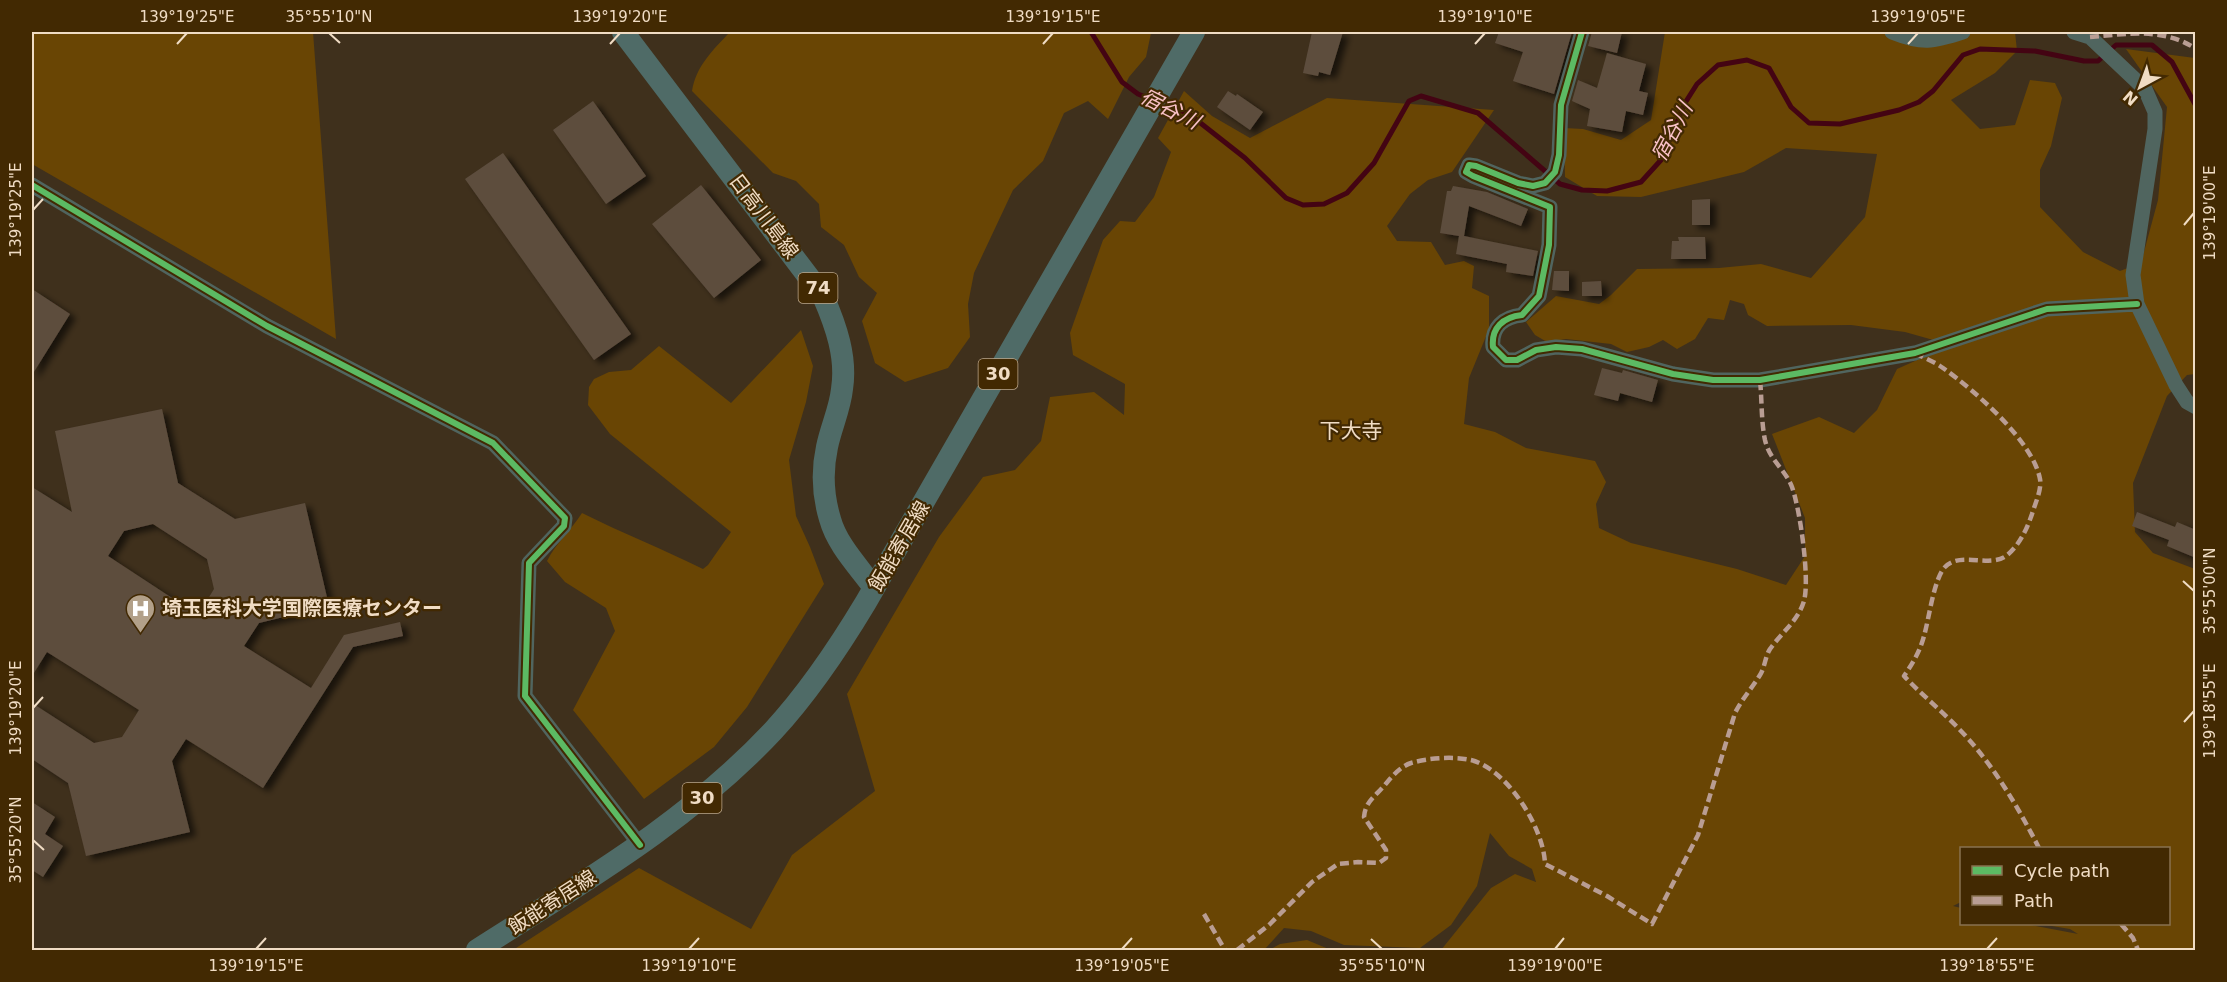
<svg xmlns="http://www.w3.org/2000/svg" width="2227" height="982" viewBox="0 0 2227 982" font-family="'DejaVu Sans','Noto Sans JP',sans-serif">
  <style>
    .green { fill: #694504; fill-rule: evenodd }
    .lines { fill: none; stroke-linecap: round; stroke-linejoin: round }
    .stream { stroke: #440413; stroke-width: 5 }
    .building { fill: #5d4d3e; fill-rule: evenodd; filter: url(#shadow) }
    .street { stroke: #50655f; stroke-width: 15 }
    .primary { stroke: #4f6b67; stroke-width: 22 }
    .quiet { stroke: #b99d93; stroke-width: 4.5; stroke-dasharray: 9 4.5; stroke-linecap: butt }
    .cycleway-casing { stroke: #422902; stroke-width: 10 }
    .cycleway { stroke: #5cba63; stroke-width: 6 }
    .ticks { fill: none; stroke: #f0dcc4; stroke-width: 2 }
    .labels { text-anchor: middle; stroke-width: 4.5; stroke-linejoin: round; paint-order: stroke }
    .shield { fill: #422902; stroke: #bca68a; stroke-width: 1.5 }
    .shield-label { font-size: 18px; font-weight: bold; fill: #f0dcc4 }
    .street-label { font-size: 20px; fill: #f0dcc4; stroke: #422902 }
    .poi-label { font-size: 20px; font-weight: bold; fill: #f0dcc4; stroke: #422902; text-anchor: start }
    .water-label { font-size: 21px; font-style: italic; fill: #f9c2c7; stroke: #422902 }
    .neighbourhood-label { font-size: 21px; fill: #f0dcc4; stroke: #422902 }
    .neatline { fill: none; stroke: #f0dcc4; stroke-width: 2 }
    .ticks-label { font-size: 15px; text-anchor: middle; fill: #f0dcc4 }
  </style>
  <defs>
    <filter id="shadow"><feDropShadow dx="6" dy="4" stdDeviation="3" flood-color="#0009"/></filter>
  </defs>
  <rect width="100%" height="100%" fill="#3f301c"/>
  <path class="green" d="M32 32H313L336 339 32 164Z
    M730 32H1150L1151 33 1146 57 1129 77 1108 119 1088 101 1064 113 1043 161 1013 190 974 273 968 304 970 337 948 368 905 382 875 363 862 321 877 293 859 277 844 245 821 227 819 204 796 181 773 173 692 91C696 66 713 50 730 32Z
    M1665 32H2015L2017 51 1995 73 1951 100 1980 129 2015 125 2030 80 2055 83 2062 98 2051 146 2040 170V207L2083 252 2120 271 2141 263 2158 200 2167 107 2126 49 2195 58V374L2187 375 2167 396 2133 483 2135 532 2153 553 2195 569V950H1441L1491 888 1515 874 1536 882 1532 869 1509 856 1490 833 1477 886 1451 925 1420 948 1344 945 1311 931 1284 928 1264 950H513L639 868 751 929 792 855 875 791 847 694 939 537 983 477 1015 470 1041 441 1050 397 1094 392 1124 415 1125 384 1073 355 1070 333 1103 240 1120 221 1135 222 1154 197 1171 152 1158 138 1184 91 1212 116 1250 138 1327 98 1494 110 1452 172 1428 180 1410 194 1387 226 1397 241 1431 242 1445 265 1464 261 1474 266 1472 288 1489 296V329L1469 378 1464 424 1495 432 1526 448 1595 461 1606 482 1596 504 1599 528 1631 543 1737 569 1786 585 1805 556V518L1772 434 1819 417 1854 433 1877 410 1897 369 1951 345 1905 332 1851 325 1767 326 1748 315 1744 304 1730 300 1724 320 1708 318 1695 339 1677 349 1663 340 1649 347 1627 352 1611 344 1566 339 1547 342 1535 335 1526 322 1556 296 1599 304 1611 295 1637 269 1719 268 1761 264 1811 278 1865 217 1877 154 1786 148 1744 172 1641 197 1597 196 1565 177 1564 128 1583 129 1621 140 1651 120ZM1962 848H2168V924H2040L2070 929 2078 934 2026 924H1962L1961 908 1953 906 1961 902Z
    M801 330 813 366 806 402 789 460 796 516 810 547 824 584 747 707 714 747 644 799 573 710 615 631 606 608 565 582 547 561C556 543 571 530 582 513 622 533 663 549 703 569L708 565 731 532 610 434 588 405 589 387 594 379 609 372 631 370 659 346 731 403Z
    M1307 940 1331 950H1269L1280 944Z"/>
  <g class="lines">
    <path class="stream" d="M1091 32 1122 82 1138 94 1150 99
      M1158 102 1189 114 1245 158 1286 198 1303 205 1324 204 1347 193 1374 163 1409 101 1421 96 1478 113 1560 184 1582 190 1607 191 1641 182 1661 160 1685 103 1697 84 1718 65 1747 60 1769 68 1791 107 1809 123 1840 124 1899 110 1919 102 1933 91 1963 55 1980 49 2035 51 2084 61H2098L2116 45H2152L2172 62 2196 106"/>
  </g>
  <path class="building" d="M1312 32H1343L1330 75 1319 72 1318 76 1303 73Z
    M1499 32H1572L1554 94 1513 81 1523 52 1495 43Z
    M1592 32H1622L1617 53 1588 46Z
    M1607 53 1646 64 1639 91 1648 93 1643 115 1626 111 1622 132 1587 126 1590 109 1572 101 1578 80 1597 88Z
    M1228 91 1236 96 1237 94 1263 112 1250 130 1217 107Z
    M593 101 646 176 606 204 553 130Z
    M503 153 631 334 594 360 465 179Z
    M701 185 761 260 714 298 652 224Z
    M1453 186 1487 192 1528 209 1521 226 1469 206 1464 236 1538 251 1533 276 1506 272 1507 264 1456 254 1459 236 1440 233 1447 191H1451Z
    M1710 199V225H1692V200Z
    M1678 237H1705L1706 259H1671L1672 241H1679Z
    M1554 271H1569V291L1552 290Z
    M1601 281 1602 296H1582V282Z
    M32 289 70 314 32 375Z
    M1602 368 1622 373 1623 370 1658 380 1652 402 1620 393 1618 401 1594 395Z
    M162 409 178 483 235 519 305 503 329 606 259 623 244 646 311 688 344 635 400 622 403 636 353 647 263 788 186 739 172 761 190 832 86 856 68 783 32 759V703L94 743 122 737 139 710 47 652 32 676V487L72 512 55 431ZM153 524 207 559 214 589 198 615 108 556 124 531Z
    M2137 512 2175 527 2177 522 2196 530V558L2167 546 2169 540 2132 526Z
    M32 802 55 817 45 834 63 846 43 877 32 870Z"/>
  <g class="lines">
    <path class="street" d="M1582 32 1561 105 1559 155 1555 172 1545 183 1533 186 1518 183 1476 166 1469 165 1466 172 1473 176 1550 207 1549 245 1539 296 1522 315C1503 317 1491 328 1493 347L1506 360H1517L1536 350 1556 347 1582 349 1673 374 1713 380H1760L1915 353 2047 309 2137 304
      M1892 32C1922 44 1933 42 1963 32
      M2074 32 2090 37 2145 89 2155 112V129L2133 275 2137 304 2176 385 2187 402 2196 407
      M32 185 267 326 493 443 565 518 564 526 529 563 525 696 640 845"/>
    <path class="primary" d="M623 32 823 296C836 326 847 357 842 389 840 409 831 427 827 447 822 470 823 496 830 519 837 545 859 567 874 588
      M477 950C580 884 688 822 773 731 809 692 839 647 866 602L1194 32"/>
    <path class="quiet" d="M2090 37C2126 34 2164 27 2196 49
      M1915 353C1924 358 1935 362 1943 368 1974 390 2033 441 2040 479 2042 489 2035 504 2032 514 2027 529 2019 546 2006 556 1990 568 1960 551 1945 567 1934 578 1929 619 1924 636 1920 651 1913 663 1904 676 1922 695 1942 711 1960 730 1993 764 2018 807 2039 848
      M1204 914 1225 950
      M2121 924 2133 938 2138 950
      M1237 950 1269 925 1312 882 1338 864 1358 862 1379 863 1386 858V850L1364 817C1365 803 1374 797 1383 787 1391 778 1399 767 1411 763 1428 758 1453 756 1471 760 1507 769 1544 828 1545 864L1607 896 1652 924 1698 835 1735 713C1742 699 1752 688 1760 675 1765 667 1765 657 1770 649 1782 632 1798 621 1804 601 1810 579 1800 509 1792 487 1785 469 1770 461 1765 440 1761 421 1762 399 1760 380"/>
    <defs>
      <path id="cycleway" d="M1582 32 1561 105 1559 155 1555 172 1545 183 1533 186 1518 183 1476 166 1469 165 1466 172 1473 176 1550 207 1549 245 1539 296 1522 315C1503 317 1491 328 1493 347L1506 360H1517L1536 350 1556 347 1582 349 1673 374 1713 380H1760L1915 353 2047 309 2137 304
        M32 185 267 326 493 443 565 518 564 526 529 563 525 696 640 845"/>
    </defs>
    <use href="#cycleway" class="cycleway-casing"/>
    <use href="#cycleway" class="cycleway"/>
  </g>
  <path class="ticks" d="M329 33 340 43M177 44 187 33M610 44 620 33M1043 44 1053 33M1475 44 1485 33M1908 44 1918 33M33 210 43 199M2184 225 2194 213M2183 581 2194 591M33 708 43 697M2184 722 2194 711M33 840 44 850M1371 939 1382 949M256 949 266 938M689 949 699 938M1122 949 1132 938M1555 949 1564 938M1987 949 1997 938"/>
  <defs>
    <symbol id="hospital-pin" viewBox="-11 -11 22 30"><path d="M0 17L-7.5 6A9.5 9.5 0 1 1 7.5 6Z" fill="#b2a089" stroke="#422902"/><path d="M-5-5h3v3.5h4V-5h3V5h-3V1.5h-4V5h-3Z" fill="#fff"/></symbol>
  </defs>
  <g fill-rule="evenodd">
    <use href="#hospital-pin" x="124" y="592" width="33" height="45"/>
  </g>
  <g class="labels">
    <g class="shield">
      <rect x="798.5" y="273" width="39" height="30" rx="4.5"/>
      <rect x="978.5" y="359" width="39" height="30" rx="4.5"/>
      <rect x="682.5" y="783" width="39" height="30" rx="4.5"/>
    </g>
    <g class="shield-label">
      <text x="818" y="294">74</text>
      <text x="998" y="380">30</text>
      <text x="702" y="804">30</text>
    </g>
    <g class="street-label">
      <text transform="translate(764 216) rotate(53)" y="7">日高川島線</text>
      <text transform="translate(899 546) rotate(-60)" y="7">飯能寄居線</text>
      <text transform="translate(552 902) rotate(-33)" y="7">飯能寄居線</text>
    </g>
    <g class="poi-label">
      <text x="162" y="615">埼玉医科大学国際医療センター</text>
    </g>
    <g class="water-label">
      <text transform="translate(1170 109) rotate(27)" y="7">宿谷川</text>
      <text transform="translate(1672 132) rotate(-62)" y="7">宿谷川</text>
    </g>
    <g class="neighbourhood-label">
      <text x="1351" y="438">下大寺</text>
    </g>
  </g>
  <rect width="2227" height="982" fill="none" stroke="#422902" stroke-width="66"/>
  <rect x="1960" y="847" width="210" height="78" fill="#422902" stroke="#887150" stroke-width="1.5"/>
  <rect x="1972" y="866" width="30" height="9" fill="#5cba63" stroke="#887150" stroke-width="1.5"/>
  <text x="2014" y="877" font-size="18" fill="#f0dcc4">Cycle path</text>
  <rect x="1972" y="896" width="30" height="9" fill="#b99d93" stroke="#887150" stroke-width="1.5"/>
  <text x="2014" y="907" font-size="18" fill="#f0dcc4">Path</text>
  <g transform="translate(2140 87) rotate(221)" stroke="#422902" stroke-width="4.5" paint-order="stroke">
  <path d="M0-4.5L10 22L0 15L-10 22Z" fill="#f0dcc4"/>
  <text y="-9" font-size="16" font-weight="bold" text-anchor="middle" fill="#f0dcc4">N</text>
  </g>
  <rect x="33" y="33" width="2161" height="916" class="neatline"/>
  <g class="ticks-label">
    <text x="187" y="22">139°19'25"E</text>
    <text x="329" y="22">35°55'10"N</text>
    <text x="620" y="22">139°19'20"E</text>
    <text x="1053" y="22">139°19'15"E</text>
    <text x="1485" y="22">139°19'10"E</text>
    <text x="1918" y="22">139°19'05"E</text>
    <text transform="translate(16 210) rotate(-90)" y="5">139°19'25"E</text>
    <text transform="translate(2210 213) rotate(-90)" y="5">139°19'00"E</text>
    <text transform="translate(2210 591) rotate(-90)" y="5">35°55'00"N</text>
    <text transform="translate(16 708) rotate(-90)" y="5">139°19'20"E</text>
    <text transform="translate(2210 711) rotate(-90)" y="5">139°18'55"E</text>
    <text transform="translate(16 840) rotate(-90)" y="5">35°55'20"N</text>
    <text x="256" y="971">139°19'15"E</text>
    <text x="689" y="971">139°19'10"E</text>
    <text x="1122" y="971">139°19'05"E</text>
    <text x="1382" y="971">35°55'10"N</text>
    <text x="1555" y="971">139°19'00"E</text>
    <text x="1987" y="971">139°18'55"E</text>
  </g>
</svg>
